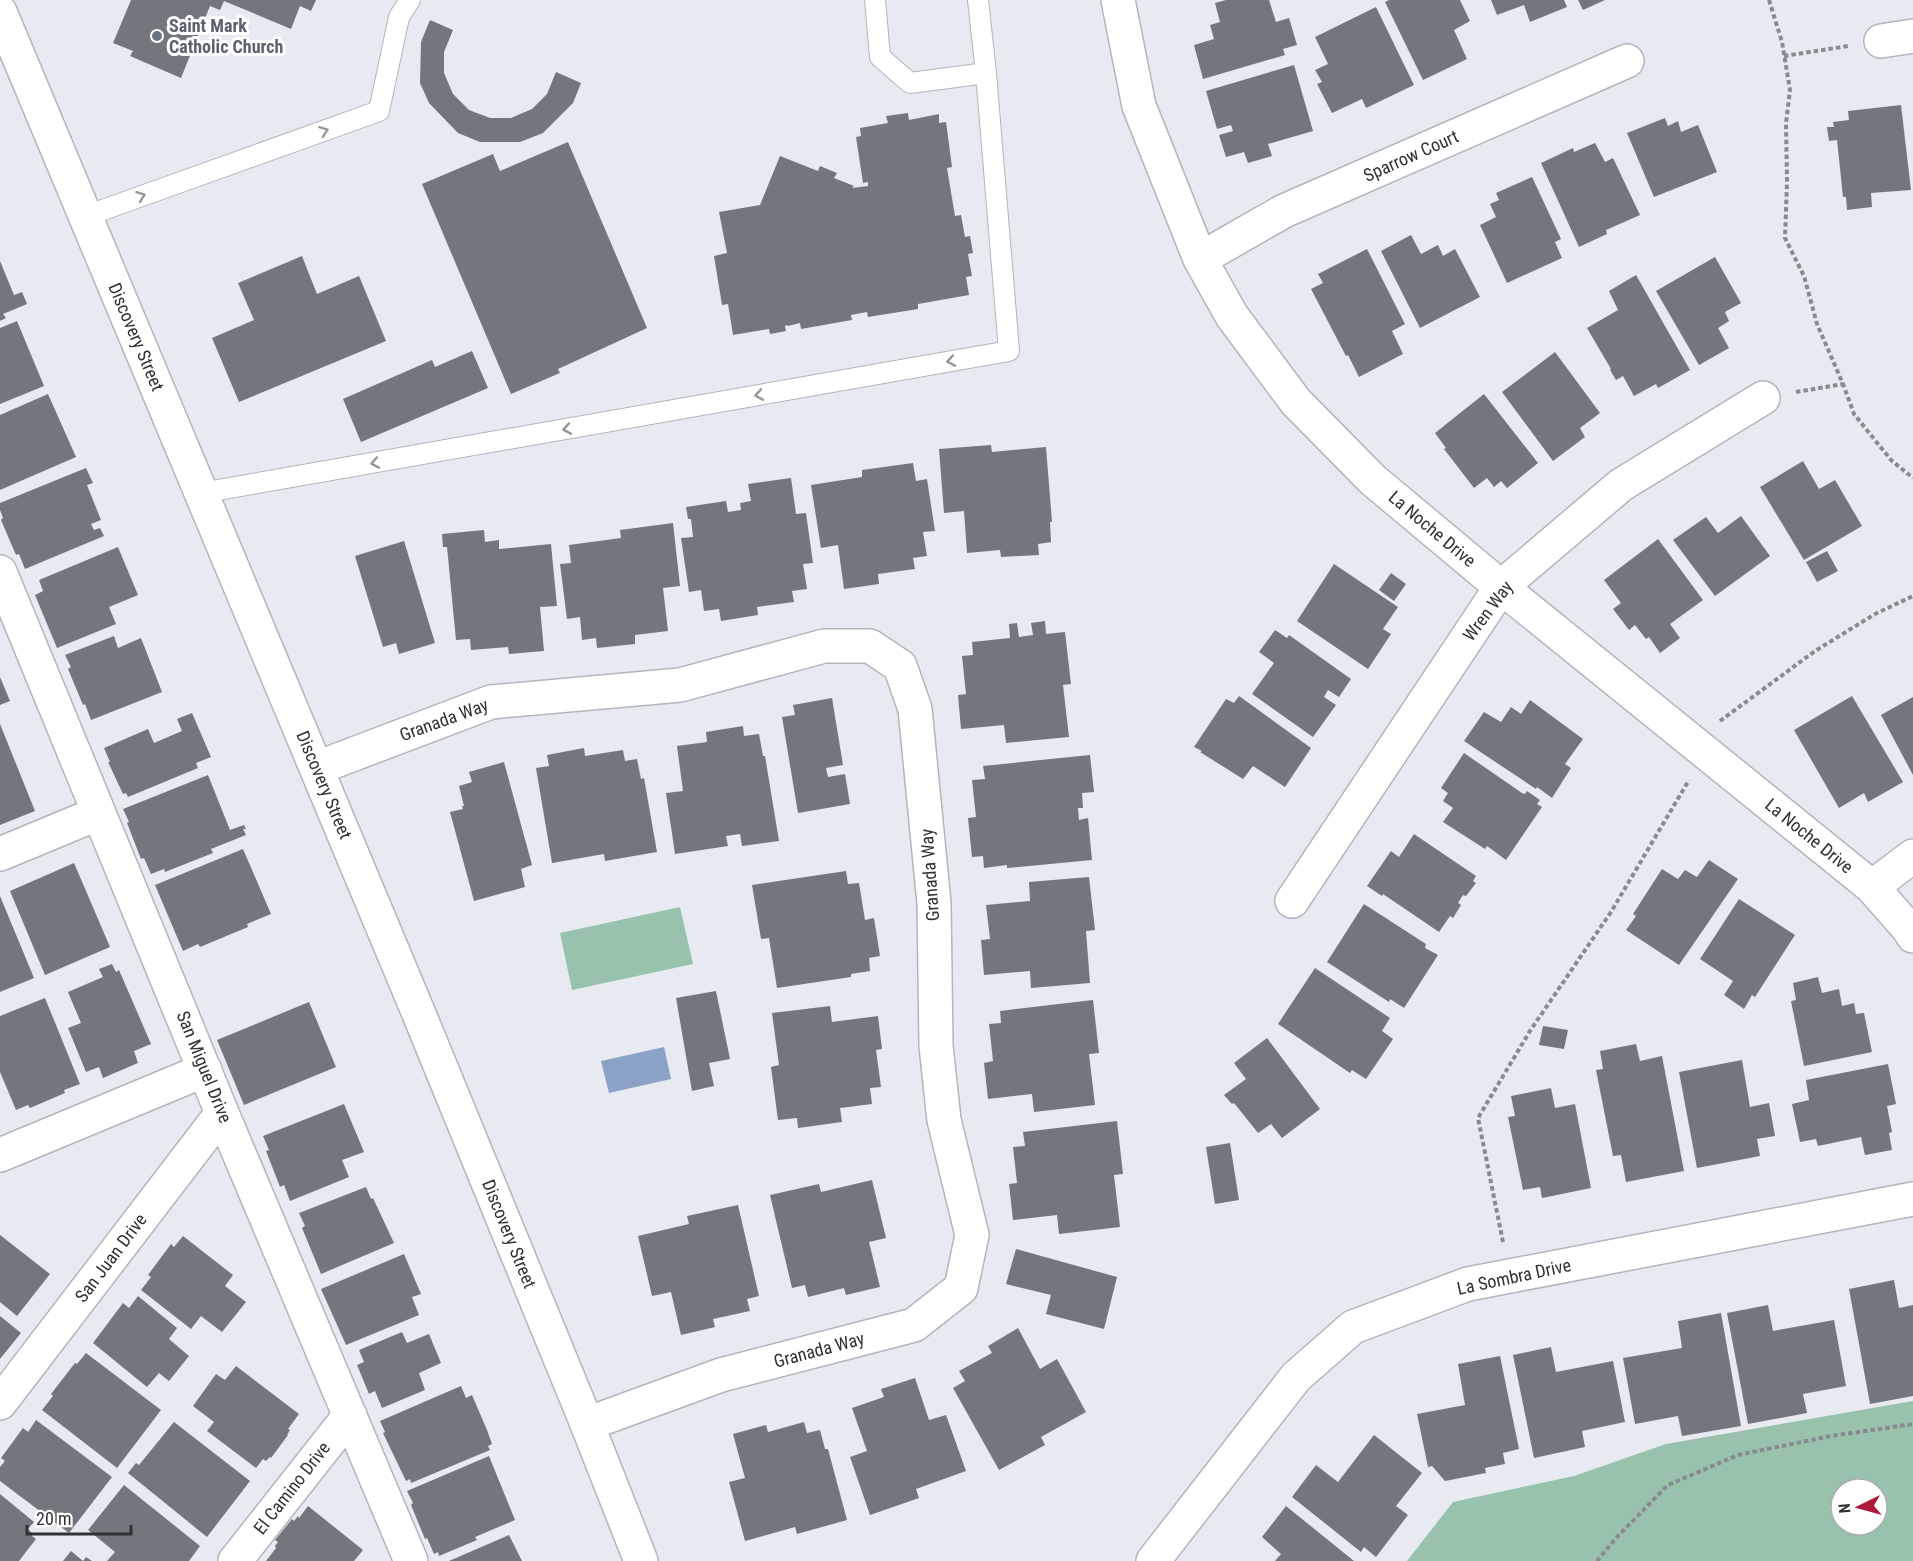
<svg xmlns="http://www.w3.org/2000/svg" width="1913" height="1561" viewBox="0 0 1913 1561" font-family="'Roboto Condensed',sans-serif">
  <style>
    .green { fill: #99c2ac; fill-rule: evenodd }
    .water { fill: #8ba1c5 }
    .building { fill: #74767d }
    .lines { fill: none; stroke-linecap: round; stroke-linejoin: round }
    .lane-casing { stroke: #b3b5bc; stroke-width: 22 }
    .street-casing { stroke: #b3b5bc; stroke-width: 36 }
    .secondary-casing { stroke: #b3b5bc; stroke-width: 36 }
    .path { stroke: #888a8f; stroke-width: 4; stroke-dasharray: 4.5 3; stroke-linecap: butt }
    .lane { stroke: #fff; stroke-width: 20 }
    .street { stroke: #fff; stroke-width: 33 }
    .secondary { stroke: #fff; stroke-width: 33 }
    .oneway { stroke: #98989a }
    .worship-dot { fill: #6b7280; stroke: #fff; stroke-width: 2 }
    .labels { text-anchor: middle; stroke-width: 6; stroke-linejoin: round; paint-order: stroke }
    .worship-label { font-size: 18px; font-weight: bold; fill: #5b616d; stroke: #fff; text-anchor: start }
    .street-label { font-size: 18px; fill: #303134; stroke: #fff }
  </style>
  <rect width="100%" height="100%" fill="#e7eaf1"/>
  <path class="green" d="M680 907 693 964 572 990 560 933Z
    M1913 1401V1561H1407L1453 1502 1574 1476 1666 1444ZM1841 1489H1877V1525H1841Z"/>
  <path class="water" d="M664 1047 671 1079 609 1093 601 1061Z"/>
  <path class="building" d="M131 0H316L311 11 300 6 291 29 224 1 220 10 210 6 181 78 130 56 133 51 113 43Z
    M1226 0H1269L1276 22 1289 18 1297 45 1283 49 1285 55 1203 79 1194 45 1214 39 1210 25 1220 22 1215 3Z
    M1389 0H1460L1470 21 1454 30 1467 59 1423 80 1385 2Z
    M1491 0H1564L1567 7 1530 22 1524 5 1497 15Z
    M1578 0H1605L1583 10Z
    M1376 7 1414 85 1366 108 1362 99 1332 113 1317 84 1322 82 1315 70 1328 64 1315 37Z
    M430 20 453 30 444 52V73L453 94 469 110 490 118H511L532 109 547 94 556 72 581 83 573 103 543 133 520 142H480L458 133 429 103 420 83 421 42Z
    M1294 65 1313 131 1268 144 1272 156 1248 163 1244 152 1226 157 1219 135 1233 131 1231 125 1217 129 1206 91Z
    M1901 105 1911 190 1871 193 1872 207 1847 210 1846 197H1843L1837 140 1829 141 1827 127H1834L1833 122 1849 120 1848 111Z
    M908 113 909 120 939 114V123L946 122 952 167 947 168 955 216 961 215 965 237 970 236 973 253 968 254 972 276 966 277 969 295 918 304V309L868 317 867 312 851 315 852 320 801 329 800 323 788 326 787 325 785 326 786 331 770 334 769 329 733 335 728 304 722 305 714 256 727 253 719 212 760 205 780 156 818 171 820 166 837 173 834 178 854 186 852 188 868 186V182L863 183 856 137 861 136 860 128 888 123 886 116Z
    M1665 118 1668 126 1678 121 1681 132 1698 125 1717 172 1654 197 1627 133Z
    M568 142 647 328 558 369 560 373 511 394 422 184 493 154 500 171Z
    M1595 143 1605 162 1613 158 1640 215 1606 230 1607 234 1579 247 1541 163 1573 148 1574 152Z
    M1532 177 1561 239 1555 242 1562 258 1507 283 1480 225 1496 217 1490 204 1499 200 1496 193Z
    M1411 235 1421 254 1438 245 1443 256 1455 249 1480 297 1420 328 1381 251Z
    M1367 249 1405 324 1392 331 1403 354 1359 377 1348 355 1346 356 1311 289 1323 283 1318 274Z
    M302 256 317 294 359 276 386 341 239 402 212 338 254 320 238 283Z
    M1715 257 1741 303 1725 312 1729 321 1718 328 1729 348 1699 365 1656 291Z
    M0 261 14 295 22 292 27 304 3 314 6 318 0 321Z
    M1636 275 1690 370 1658 388 1656 384 1634 396 1623 376 1616 380 1610 370 1611 369 1587 328 1618 310 1609 291Z
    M17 321 44 386 0 404V328Z
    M472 351 488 388 361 442 343 399 432 360 435 367Z
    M1555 352 1600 413 1580 428 1585 437 1553 461 1502 392Z
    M48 394 76 457 0 490V415Z
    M1484 394 1538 463 1507 488 1501 481 1494 487 1487 478 1474 488 1444 449 1446 448 1435 433Z
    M991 445 992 452 1046 447 1052 522H1050L1051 542 1038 544 1039 555 1001 557 1000 550 967 553 964 511 944 513 939 449Z
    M1803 461 1819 489 1835 480 1862 526 1804 560 1760 487Z
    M913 463 916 481 927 479 935 531 923 532 927 556 913 558 915 569 878 574 879 584 844 589 838 545 821 548 811 485 862 477V470Z
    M86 468 93 483 87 485 101 520 91 524 94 530 100 528 104 536 25 569 19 554 16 555 1 520 3 518 0 510V503Z
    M791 478 796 514 806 513 813 563 803 564 807 589 792 591 794 602 757 607 758 615 721 621 719 609 704 611 701 590 689 592 681 538 693 537 691 519H688L686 507 726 501 728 512 741 510 740 503 751 501 748 484Z
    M1741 516 1770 556 1715 596 1673 540 1706 517 1718 533Z
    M673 523 680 586 663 588 668 631 635 635V644L597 648 596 638 582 640 580 617 567 619 560 564 571 563 569 545 621 538 620 530Z
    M484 530 485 542 499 540V549L551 544 557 606 540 607 544 651 509 654 508 647 471 650 470 639 456 640 447 547H443L442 534Z
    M1658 539 1703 600 1670 624 1680 638 1660 653 1649 637 1646 639 1635 625 1629 630 1613 609 1621 603 1604 580Z
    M404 541 435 643 399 654 396 643 383 647 355 556Z
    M118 547 138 595 109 607 116 624 57 648 35 595 43 591 39 580Z
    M1827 551 1838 571 1817 582 1806 562Z
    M1334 564 1398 607 1383 629 1391 634 1368 669 1297 621Z
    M1391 573 1406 584 1394 601 1379 590Z
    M1045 621 1046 634 1065 632 1071 684 1063 685 1069 737 1006 743 1004 725 961 729 958 695 966 694 962 656 973 655 972 642 1010 638 1009 624 1017 623 1019 637 1033 635 1031 623Z
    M1275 630 1287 638 1289 635 1351 679 1339 697 1328 690 1324 697 1336 705 1313 737 1252 694 1274 663 1259 652Z
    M114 636 118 648 141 638 162 692 91 720 85 704 83 705 68 669 71 667 65 655Z
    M0 677 10 701 0 705Z
    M1239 696 1311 748 1285 787 1253 766 1243 779 1200 752 1202 751 1194 747 1226 699 1234 703Z
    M1852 696 1903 782 1868 802 1864 793 1839 808 1794 730Z
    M1913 697V775L1881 715Z
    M832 698 843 765 826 768 828 777 845 774 850 804 798 813 782 717 795 715 793 705Z
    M1530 700 1583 739 1565 764 1571 768 1552 798 1537 787 1536 789 1464 741 1484 712 1501 722 1511 707 1521 714Z
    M192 713 211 757 196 763 198 768 128 797 126 793 123 794 108 762H110L104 748 148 729 154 743 182 731 177 719Z
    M0 724 35 811 0 825Z
    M743 726 744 736 759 734 763 756H765L779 841 742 846 740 834 726 836 728 846 675 854 666 793 683 791 677 746 707 742 706 732Z
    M584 748 585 756 623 750 625 761 637 759 641 779 644 778 657 852 605 861 604 854 552 863 536 768 549 766 547 755Z
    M1464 753 1522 793 1525 794 1527 791 1540 800 1537 804 1542 807 1506 860 1487 846 1485 849 1443 822 1453 808 1443 801 1448 793 1441 788Z
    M1090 755 1094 792 1082 793 1083 808H1078L1079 820 1088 818 1092 860 1007 868V865L984 868 983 856 972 857 968 818 976 817 972 780 985 779 983 766Z
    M504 762 532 865 521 869 525 887 474 901 450 812 463 809 462 806H464L459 786 472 782 469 772Z
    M208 775 230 830 244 825 246 829H243L246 835 211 849 213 853 165 872 164 869 151 874 144 858 141 859 127 823 129 822 123 809Z
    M1414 834 1476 876 1473 881 1476 883 1466 896 1463 895 1458 903 1461 905 1453 918 1450 916 1439 932 1383 894 1382 896 1367 886 1391 851 1399 857Z
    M243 849 271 914 247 924 248 927 200 947 198 944 183 951 155 885Z
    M1709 860 1738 879 1679 965 1626 930 1636 916 1633 914 1662 869 1678 879 1685 870 1697 877Z
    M74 863 110 947 45 975 10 891Z
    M846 871 848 884 859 883 865 920 874 918 880 956 869 958 870 971 851 974V977L777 988 769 938 761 939 752 885Z
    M1089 877 1095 930 1086 931 1090 983 1031 988 1030 971 984 975 981 940 990 939 986 905 1030 901 1029 882Z
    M0 896 34 978 0 992Z
    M1739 899 1795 935 1755 997 1752 995 1744 1009 1724 995 1733 981 1700 959Z
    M1364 904 1426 944 1425 948 1438 955 1404 1008 1390 999 1389 1002 1327 962Z
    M112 964 116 972 119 970 151 1044 134 1051 138 1063 103 1078 99 1067 86 1072 68 1028 81 1023 68 992 103 977 99 969Z
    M1315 968 1390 1018 1382 1031 1393 1039 1366 1079 1352 1070 1350 1073 1278 1024Z
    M1818 977 1822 993 1839 989 1842 1006 1854 1003 1856 1014 1864 1013 1872 1052 1804 1066 1791 1001 1796 1000 1793 983Z
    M716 991 730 1059 709 1063 714 1086 692 1091 676 998Z
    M45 998 80 1084 64 1090 65 1093 30 1108 28 1105 16 1110 0 1072V1016Z
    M1093 1000 1099 1053 1089 1054 1095 1105 1034 1112 1032 1094 988 1099 984 1063 993 1061 989 1024 1001 1023 1000 1011Z
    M309 1002 336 1067 244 1105 217 1040Z
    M830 1006 832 1022 878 1016 882 1049 876 1050 881 1087 870 1088 872 1104 840 1108 842 1122 798 1128 797 1118 778 1120 771 1067 779 1065 772 1013Z
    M1543 1026 1568 1030 1564 1049 1539 1045Z
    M1267 1038 1320 1109 1282 1138 1271 1124 1258 1133 1234 1103 1232 1104 1224 1095 1246 1079 1234 1063Z
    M1636 1044 1640 1061 1662 1056 1684 1171 1626 1182 1621 1155 1613 1156 1596 1070 1603 1069 1600 1051Z
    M1742 1060 1750 1107 1769 1103 1775 1136 1757 1139 1760 1156 1697 1168 1679 1072Z
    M1888 1064 1896 1104 1887 1106 1892 1132 1889 1133 1892 1150 1865 1155 1861 1137 1818 1146 1816 1139 1800 1142 1792 1104 1809 1100 1806 1080Z
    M1551 1088 1555 1108 1575 1104 1591 1188 1542 1198 1540 1187 1523 1190 1508 1117 1515 1116 1511 1096Z
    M344 1104 364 1152 342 1160 349 1177 290 1201 284 1185 280 1187 266 1151 269 1150 263 1136Z
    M1117 1121 1123 1174 1114 1175 1120 1227 1059 1234 1057 1215 1013 1220 1009 1184 1017 1183 1013 1147 1025 1146 1023 1132Z
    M1230 1143 1239 1200 1215 1204 1206 1147Z
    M872 1180 886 1238 869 1242 880 1287 846 1295 844 1288 808 1297 805 1285 792 1288 770 1195 819 1184 821 1192Z
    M366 1187 371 1199 373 1198 394 1243 321 1274 302 1228 305 1226 299 1213Z
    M738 1205 759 1296 747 1299 750 1311 713 1319 715 1327 681 1335 671 1292 652 1296 638 1236 689 1224 687 1216Z
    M0 1235 50 1274 17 1316 0 1302Z
    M183 1236 233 1275 225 1286 246 1302 222 1332 201 1316 191 1329 141 1290 151 1277 148 1275 171 1244 174 1247Z
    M1016 1249 1117 1277 1104 1329 1046 1314 1051 1295 1006 1284Z
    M404 1254 421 1294 412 1297 419 1315 346 1345 321 1289Z
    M1894 1280 1899 1308 1913 1305V1396L1870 1404 1849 1289Z
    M138 1296 177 1328 169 1339 189 1356 169 1381 159 1373 147 1387 93 1343 123 1303 129 1308Z
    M1768 1305 1773 1331 1834 1320 1846 1386 1803 1394 1807 1413 1748 1424 1727 1313Z
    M1721 1313 1741 1426 1682 1436 1678 1416 1635 1424 1623 1358 1682 1348 1678 1321Z
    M0 1316 21 1333 0 1359Z
    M1018 1328 1040 1369 1057 1359 1086 1412 1041 1437 1045 1445 999 1470 953 1388 965 1381 959 1371 992 1353 988 1346Z
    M402 1332 407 1343 429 1334 441 1363 419 1373 425 1390 382 1408 375 1391 369 1394 357 1365 364 1362 359 1350Z
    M1551 1347 1556 1372 1613 1361 1625 1422 1582 1431 1585 1447 1534 1458 1513 1355Z
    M86 1353 161 1410 117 1468 42 1410 53 1396 51 1394 75 1363 77 1364Z
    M1500 1356 1519 1449 1503 1453 1505 1464 1485 1468 1486 1473 1445 1481 1432 1466 1428 1467 1417 1414 1465 1405 1458 1364Z
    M236 1366 299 1414 288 1429 290 1430 287 1435H288L271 1458 270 1457 266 1461 263 1459 256 1468 207 1431 214 1422 193 1406 216 1374 225 1380Z
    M915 1378 929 1420 946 1415 966 1471 916 1489 919 1498 870 1515 850 1457 867 1451 852 1408 884 1397 881 1389Z
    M461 1386 466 1398 472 1395 487 1430 492 1444 488 1446 490 1450 411 1483 410 1479 406 1481 383 1433 385 1432 380 1421Z
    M36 1420 112 1477 69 1533 0 1481V1467L5 1461 1 1458 23 1428 28 1432Z
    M174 1422 250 1481 207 1537 128 1473 136 1463 139 1465Z
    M804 1422 807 1433 820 1430 825 1449H828L847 1520 797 1534 795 1527 745 1541 729 1482 745 1478 733 1434 766 1425 768 1432Z
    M1374 1435 1422 1473 1396 1506 1408 1515 1376 1557 1364 1547 1361 1552 1292 1497 1316 1465 1338 1482Z
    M489 1456 515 1520 475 1537 477 1540 439 1556 438 1552 434 1554 427 1538 425 1539 411 1505 413 1503 407 1491Z
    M124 1485 200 1546 189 1561H107L115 1552 88 1530Z
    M0 1494 34 1522 28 1529 33 1534 32 1536 36 1539 19 1561H0Z
    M308 1506 363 1550 354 1561H266L276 1548 275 1546 278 1542 275 1540 292 1519 294 1521 298 1516 299 1518Z
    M1286 1506 1354 1561H1275L1281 1554 1262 1537Z
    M509 1535 522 1561H449Z
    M71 1551 83 1561 86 1557 92 1561H63Z"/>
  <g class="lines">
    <defs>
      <path id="lane" d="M875 0 880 57 910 83 986 73
        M86 216 379 111 399 17 410 0
        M201 493 1009 351 986 73 978 0"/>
      <path id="street" d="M1118 0 1139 106 1200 259 1232 316 1296 402 1373 480 1501 587 1872 887 1908 928 1913 936
        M1881 41 1913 36
        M1200 259 1284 211 1627 61
        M0 572 222 1113 411 1561
        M317 768 491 702 680 685 824 646H870L900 666 915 709 934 903 936 1046 944 1120 972 1235 961 1288 914 1325 721 1375 587 1424
        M0 854 99 813
        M1872 887 1913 856
        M1292 901 1501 587 1621 485 1763 398
        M0 1155 205 1070
        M0 1403 222 1113
        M235 1561 350 1415"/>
      <path id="secondary" d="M0 12 419 1014 587 1424 641 1561
        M1153 1561 1296 1377 1353 1327 1468 1284 1913 1199"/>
    </defs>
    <use href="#lane" class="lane-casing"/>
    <use href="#street" class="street-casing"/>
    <use href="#secondary" class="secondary-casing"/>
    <path class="path" d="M1769 0 1782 42 1790 90 1786 123 1787 182 1785 238 1804 276 1817 324 1843 384 1854 414 1891 460 1913 478
      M1784 56 1848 46
      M1796 392 1843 384
      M1720 721 1815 651 1875 614 1913 596
      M1503 1242 1478 1118 1530 1031 1611 912 1689 780
      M1597 1561 1616 1538 1668 1485 1738 1455 1831 1436 1913 1424"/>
    <use href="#lane" class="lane"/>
    <use href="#street" class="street"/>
    <use href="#secondary" class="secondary"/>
  </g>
  <defs><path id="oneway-chevron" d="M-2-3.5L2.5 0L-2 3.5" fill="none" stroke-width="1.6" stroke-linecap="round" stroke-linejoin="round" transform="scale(1.5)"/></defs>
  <g class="oneway">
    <use href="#oneway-chevron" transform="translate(324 131) rotate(-20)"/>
    <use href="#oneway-chevron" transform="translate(141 196) rotate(-20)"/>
    <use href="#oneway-chevron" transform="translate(951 361) rotate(170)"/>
    <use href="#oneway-chevron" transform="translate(759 395) rotate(170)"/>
    <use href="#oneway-chevron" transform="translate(567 429) rotate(170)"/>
    <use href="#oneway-chevron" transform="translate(375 463) rotate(170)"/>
  </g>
  <circle class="worship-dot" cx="157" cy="36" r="6"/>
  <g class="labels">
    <g class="worship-label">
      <text x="169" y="32">Saint Mark<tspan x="169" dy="21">Catholic Church</tspan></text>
    </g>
    <g class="street-label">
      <text transform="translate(1411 156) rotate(-24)" y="6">Sparrow Court</text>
      <text transform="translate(136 337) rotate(67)" y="6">Discovery Street</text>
      <text transform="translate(1432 529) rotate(40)" y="6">La Noche Drive</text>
      <text transform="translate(1488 611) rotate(-53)" y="6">Wren Way</text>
      <text transform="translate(444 720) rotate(-20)" y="6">Granada Way</text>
      <text transform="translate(324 785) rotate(67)" y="6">Discovery Street</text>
      <text transform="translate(1809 836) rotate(39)" y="6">La Noche Drive</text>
      <text transform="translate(930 875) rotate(-94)" y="6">Granada Way</text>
      <text transform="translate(204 1067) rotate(68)" y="6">San Miguel Drive</text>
      <text transform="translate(509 1234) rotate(68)" y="6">Discovery Street</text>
      <text transform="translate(111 1258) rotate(-53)" y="6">San Juan Drive</text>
      <text transform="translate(1514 1277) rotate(-12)" y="6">La Sombra Drive</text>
      <text transform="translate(819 1350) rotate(-15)" y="6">Granada Way</text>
      <text transform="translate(292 1488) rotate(-52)" y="6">El Camino Drive</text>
    </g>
  </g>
  <g transform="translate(1859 1507) rotate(265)"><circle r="28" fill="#ffffff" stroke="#acadae" stroke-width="1.5"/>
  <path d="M0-4.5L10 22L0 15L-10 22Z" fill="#ae1a3e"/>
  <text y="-9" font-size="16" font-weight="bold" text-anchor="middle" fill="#303134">N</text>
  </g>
  <path d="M27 1525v9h104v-9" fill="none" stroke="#303134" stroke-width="3"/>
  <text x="36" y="1525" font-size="18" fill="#303134" stroke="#ffffff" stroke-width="4.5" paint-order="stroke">20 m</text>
</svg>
